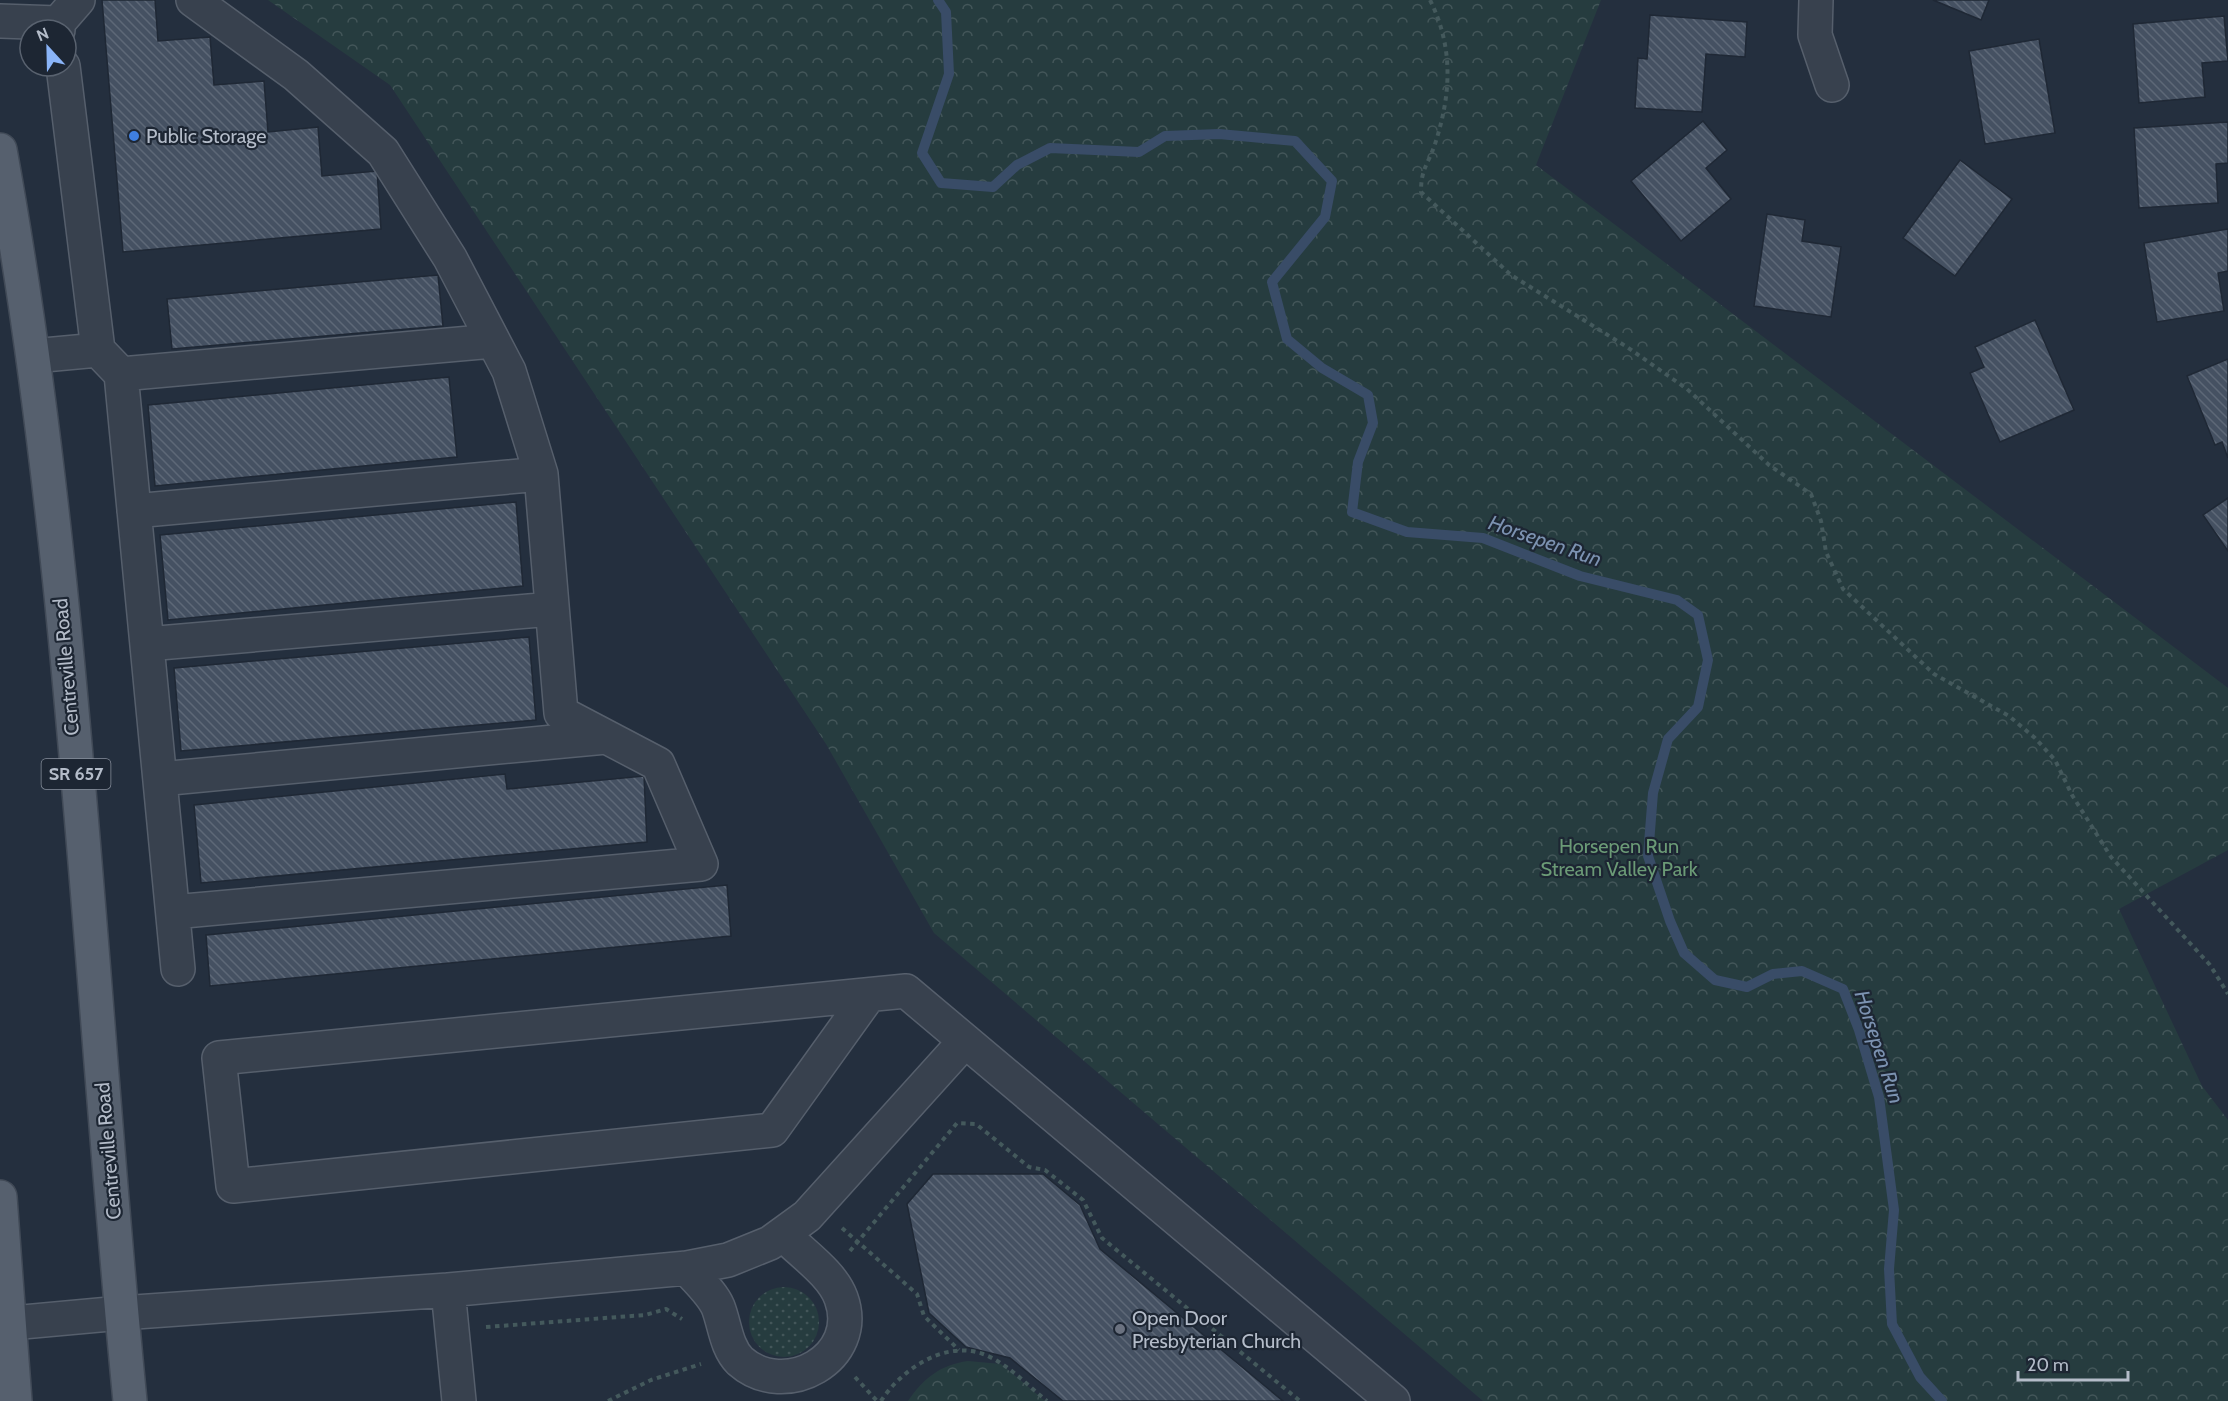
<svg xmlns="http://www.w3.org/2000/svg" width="2228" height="1401" viewBox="0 0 2228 1401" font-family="Cabin,sans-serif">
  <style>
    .grass { fill: url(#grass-dots) }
    .forest { fill: url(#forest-crowns) }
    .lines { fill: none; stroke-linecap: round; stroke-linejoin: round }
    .stream { stroke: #394c67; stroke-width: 10 }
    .building { fill: url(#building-back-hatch); stroke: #1f2835; stroke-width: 1.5 }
    .minor-casing { stroke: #565f6c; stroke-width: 36 }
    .major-casing { stroke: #414a57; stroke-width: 36 }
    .path { stroke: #44595c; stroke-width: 4; stroke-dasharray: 4.5 4.5; stroke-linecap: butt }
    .minor { stroke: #38414e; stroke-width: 33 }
    .major { stroke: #56606e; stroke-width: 33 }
    .shop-dot { fill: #3f7fe0; stroke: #1d2633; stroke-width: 2 }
    .worship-dot { fill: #6b7280; stroke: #1d2633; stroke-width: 2 }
    .labels { text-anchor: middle; stroke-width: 4.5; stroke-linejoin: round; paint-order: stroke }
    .shield { fill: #1d2633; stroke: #878f9c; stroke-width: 1.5 }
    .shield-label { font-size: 18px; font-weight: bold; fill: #b4bcc9 }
    .poi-label { font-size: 20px; fill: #b4bcc9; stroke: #1d2633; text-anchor: start }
    .street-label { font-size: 20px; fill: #b4bcc9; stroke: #1d2633 }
    .park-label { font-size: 20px; fill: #6b9a76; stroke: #1d2633 }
    .water-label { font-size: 21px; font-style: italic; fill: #7c92b1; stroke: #1d2633 }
  </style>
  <defs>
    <pattern id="grass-dots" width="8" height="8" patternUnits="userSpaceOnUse" patternTransform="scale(1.5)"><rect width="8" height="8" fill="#263c3f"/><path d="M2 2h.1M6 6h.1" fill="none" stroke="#435659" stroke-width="1.8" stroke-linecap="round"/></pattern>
    <pattern id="forest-crowns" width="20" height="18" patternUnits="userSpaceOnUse" patternTransform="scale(1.5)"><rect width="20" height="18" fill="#263c3f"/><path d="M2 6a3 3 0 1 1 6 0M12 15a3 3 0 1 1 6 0" fill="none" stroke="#435659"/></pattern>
    <pattern id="building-back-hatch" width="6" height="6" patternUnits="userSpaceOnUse" patternTransform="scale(1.5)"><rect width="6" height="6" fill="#455162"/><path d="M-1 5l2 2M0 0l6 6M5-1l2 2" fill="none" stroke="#5d6877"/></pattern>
  </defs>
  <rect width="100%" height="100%" fill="#242f3e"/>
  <path class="grass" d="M749 1322a35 35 0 1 1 70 0a35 35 0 1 1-70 0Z"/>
  <path class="forest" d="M268 0H1601L1536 165 2228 688V850L2119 909 2202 1086 2228 1120V1401H1483L934 933 826 744 390 85Z
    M968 1361 1001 1364 1045 1401H908C924 1378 940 1365 968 1361Z"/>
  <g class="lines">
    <path class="stream" d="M938 0 946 12 949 74 922 153 941 183 993 187 1017 165 1050 148 1139 152 1165 136 1219 134 1295 141 1332 181 1325 217 1272 282 1287 339 1322 368 1368 395 1373 423 1358 462 1352 512 1407 532 1483 538 1580 576 1677 600 1698 615 1708 660 1698 707 1668 739 1653 793 1648 856 1670 921 1684 953 1715 980 1747 987 1773 974 1802 971 1843 989 1859 1030 1879 1097 1894 1210 1889 1269 1892 1324 1920 1377 1942 1401"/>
  </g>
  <path class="building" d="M102 0H155L158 41 210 37 214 85 264 81 268 132 318 127 322 176 377 171 381 229 123 252Z
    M1933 0H1989L1981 20Z
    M1650 15 1747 22 1745 57 1706 54 1702 112 1635 108 1638 58 1647 59Z
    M2224 16 2228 61 2202 63 2205 97 2139 103 2133 24Z
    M2039 39 2055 133 1985 144 1969 51Z
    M1703 121 1727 150 1706 168 1731 199 1681 241 1631 181Z
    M2228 122V163L2216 164 2218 203 2139 208 2134 128Z
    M1960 160 2012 199 1955 276 1903 238Z
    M1767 214 1805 220 1802 241 1841 247 1831 317 1754 306Z
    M2228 229V271L2218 273 2224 311 2157 322 2144 243Z
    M438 275 443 326 172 349 167 299Z
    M2035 320 2074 410 2000 442 1970 373 1984 367 1975 347Z
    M2228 359V458L2222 442 2215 445 2187 376Z
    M449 377 457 457 155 486 148 405Z
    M2228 498V551L2203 515Z
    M516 502 523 586 168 620 160 535Z
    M529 637 536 720 181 751 174 668Z
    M505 774 507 789 644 776 647 842 201 883 194 805Z
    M727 885 731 936 210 986 206 935Z
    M933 1174H1043L1080 1205 1100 1249 1283 1401H1063L1010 1358 966 1347 929 1313 907 1204Z"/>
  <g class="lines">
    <defs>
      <path id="minor" d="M1816 0 1815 35 1832 85
        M0 21 58 23V30
        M58 23 78 0
        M63 66 98 350 121 374 178 969
        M33 356 98 350
        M121 374 493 341
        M134 511 541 474
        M147 644 552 609
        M160 779 606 737
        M173 912 701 864 658 764 561 713 541 474 509 371 450 258 383 152 296 75 193 0
        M869 995 772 1130 233 1186 219 1058 906 991 1393 1401
        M687 1268C696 1279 712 1293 718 1307 725 1325 726 1347 740 1361 785 1401 863 1358 841 1298 832 1273 801 1253 783 1234
        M448 1290 459 1401
        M0 1324 121 1313 448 1290 687 1268 728 1260 770 1243 807 1216 965 1041"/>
      <path id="major" d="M0 150C75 563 89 984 130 1401
        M0 1197 15 1401"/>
    </defs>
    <use href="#minor" class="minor-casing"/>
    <use href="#major" class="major-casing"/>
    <path class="path" d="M1430 0C1454 48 1451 95 1435 144 1428 165 1421 168 1421 192L1511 275 1627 347 1687 389 1769 465 1811 494 1821 521 1826 552 1843 589 1934 674 2009 716 2035 738 2055 760 2072 795 2111 857 2210 965 2228 994
      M842 1228 917 1294 924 1316 959 1350
      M850 1251 957 1123 976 1124 1029 1167 1045 1170 1083 1200 1102 1238 1300 1401
      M486 1327 645 1315 666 1309 682 1319
      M855 1377 877 1401
      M608 1401 651 1380 701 1364
      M881 1401C901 1370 944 1340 983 1354 1007 1363 1027 1385 1047 1401"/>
    <use href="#minor" class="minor"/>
    <use href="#major" class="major"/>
  </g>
  <circle class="shop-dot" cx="134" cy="136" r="6"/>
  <circle class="worship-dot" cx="1120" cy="1329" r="6"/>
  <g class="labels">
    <rect class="shield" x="41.5" y="759" width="69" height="30" rx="4.5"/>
    <g class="shield-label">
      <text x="76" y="780">SR 657</text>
    </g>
    <g class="poi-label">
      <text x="146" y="143">Public Storage</text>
      <text x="1132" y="1325">Open Door<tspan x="1132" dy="23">Presbyterian Church</tspan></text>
    </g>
    <g class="street-label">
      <text transform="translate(66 667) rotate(-95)" y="7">Centreville Road</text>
      <text transform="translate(108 1151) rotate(-95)" y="7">Centreville Road</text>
    </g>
    <g class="park-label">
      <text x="1619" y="853">Horsepen Run<tspan x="1619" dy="23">Stream Valley Park</tspan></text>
    </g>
    <g class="water-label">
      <text transform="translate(1545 541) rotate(19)" y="7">Horsepen Run</text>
      <text transform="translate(1879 1047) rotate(72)" y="7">Horsepen Run</text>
    </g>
  </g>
  <g transform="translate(48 48) rotate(338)"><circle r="28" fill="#1d2633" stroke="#59626f" stroke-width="1.5"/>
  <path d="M0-4.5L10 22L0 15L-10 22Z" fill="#8ab4f8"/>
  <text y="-9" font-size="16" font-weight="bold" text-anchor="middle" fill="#b4bcc9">N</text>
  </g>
  <path d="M2018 1371v9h110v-9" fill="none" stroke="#b4bcc9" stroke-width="3"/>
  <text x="2027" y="1371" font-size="18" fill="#b4bcc9" stroke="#1d2633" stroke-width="4.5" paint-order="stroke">20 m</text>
</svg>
